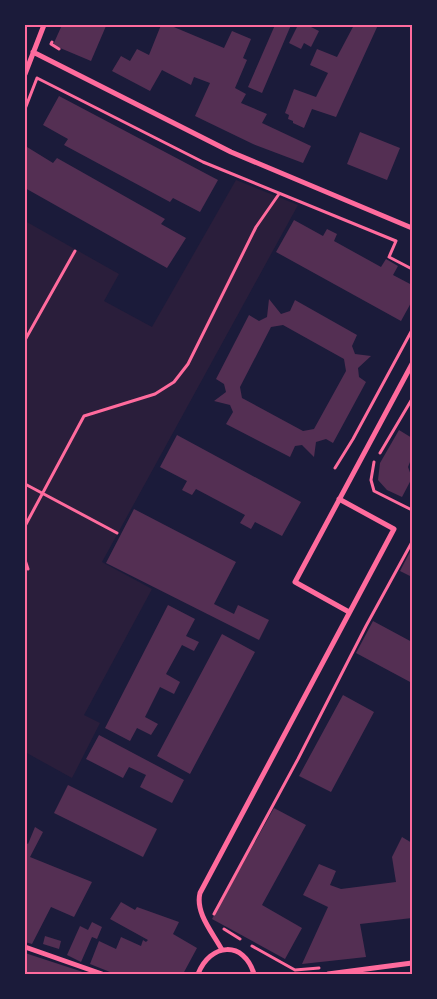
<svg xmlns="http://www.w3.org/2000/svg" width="437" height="999" viewBox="0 0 437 999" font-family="'Source Sans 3',sans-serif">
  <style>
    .green { fill: #2a1e3b }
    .building { fill: #542f53; fill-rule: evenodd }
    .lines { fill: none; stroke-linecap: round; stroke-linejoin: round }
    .path { stroke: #ff6b9d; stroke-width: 3 }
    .minor { stroke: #ff6b9d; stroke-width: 5 }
    .neatline { fill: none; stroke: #ff6b9d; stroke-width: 2 }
  </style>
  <rect width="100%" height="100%" fill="#1b1b3a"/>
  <path class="green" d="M236 180 298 205 102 562 152 589 84 715 100 723 72 778 25 752V221L119 274 104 301 152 327Z"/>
  <path class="building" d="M62 25H103L106 26 91 61 53 45Z
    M161 25H169L224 48 232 31 251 39 243 58 247 60 235 88 246 94 241 103 267 114 262 123 311 146 303 163 253 144 195 116 210 83 194 77 191 85 162 70 150 91 112 71 121 56 130 61 137 49 149 55Z
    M275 25H291L262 93 248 87Z
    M298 25H307L319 31 311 47 304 43 301 49 289 43Z
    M354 25H378L336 117 312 109 304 128 293 123V121L288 119 289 115 285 113 294 89 316 97 328 73 310 65 317 49 337 57Z
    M59 96 218 180 200 212 173 198 170 202 64 145 68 139 43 125Z
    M360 132 400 148 387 180 347 164Z
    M27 147 53 163 57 158 165 219 161 224 186 238 167 268 25 188V151Z
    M294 220 323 236 327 229 337 234 334 241 381 267 386 259 398 266 393 275 412 285V301L401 321 276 252Z
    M269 299 281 314 290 311 295 300 357 335 352 346 355 354 371 356 358 368 359 377 366 382 333 443 326 439 316 442 314 457 302 445 295 446 290 457 226 424 233 412 230 405 214 401 226 392 224 384 216 379 249 315 259 321 267 317ZM283 325 344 359 346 371 314 429 303 431 242 398 240 387 271 327Z
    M399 430 412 438V457L408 467 412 478 402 497 387 490 378 480 380 463Z
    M177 435 301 502 282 536 255 522 251 529 240 523 245 515 196 489 192 495 182 490 187 481 160 467Z
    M134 509 236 562 214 604 234 614 238 605 269 620 259 640 106 563Z
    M412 548V577L400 571Z
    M168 605 195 619 186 636 199 642 194 651 182 645 166 674 180 682 174 694 160 687 145 717 158 724 151 735 137 728 130 741 105 728Z
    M373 621 412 642V683L356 653Z
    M222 634 255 652 190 774 157 756Z
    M343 695 374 712 331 792 299 776Z
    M99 735 184 780 172 803 140 787 146 775 129 767 123 778 86 759Z
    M68 785 157 829 143 857 54 813Z
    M274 808 306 825 262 905 302 928 285 959 212 919Z
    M35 827 43 832 30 857 92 882 74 917 51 907 32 944 25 942V842L28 844Z
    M402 837 412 843V918L360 924 366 957 302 964 328 907 303 895 319 864 336 871 330 885 341 889 396 882 392 857Z
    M121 902 135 910 137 907 179 922 173 934 197 948 183 974H115L90 964 99 941 116 949 121 937 141 946 143 940 146 942 148 940 110 919Z
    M92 922 102 927 97 939 92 937 81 962 67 955 80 926 88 930Z
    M45 936 61 941 59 949 43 944Z
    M25 953 89 974H25Z"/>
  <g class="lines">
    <path class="path" d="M52 42 51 44 59 49
      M25 109 37 78 203 162 396 241 389 257 412 269
      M25 340 75 251
      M380 453 412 399
      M374 462 371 480 374 491 412 510
      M335 468 353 439 412 330
      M25 484 117 533
      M25 526 84 416 155 394 174 382 188 364 256 227 279 194
      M25 560 28 569
      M214 914 298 759 366 626 412 542
      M224 929 240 939
      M252 946 295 970 319 968"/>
    <path class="minor" d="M33 52 231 152 412 228
      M25 74 44 25
      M349 612 295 582 412 364
      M25 947 102 974
      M222 950C213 933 195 913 200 893L394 529 339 499
      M198 974C210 943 244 940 254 974
      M328 974 412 963"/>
  </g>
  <rect width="437" height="999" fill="none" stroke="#1b1b3a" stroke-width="52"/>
  <rect x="26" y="26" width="385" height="947" class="neatline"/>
</svg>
